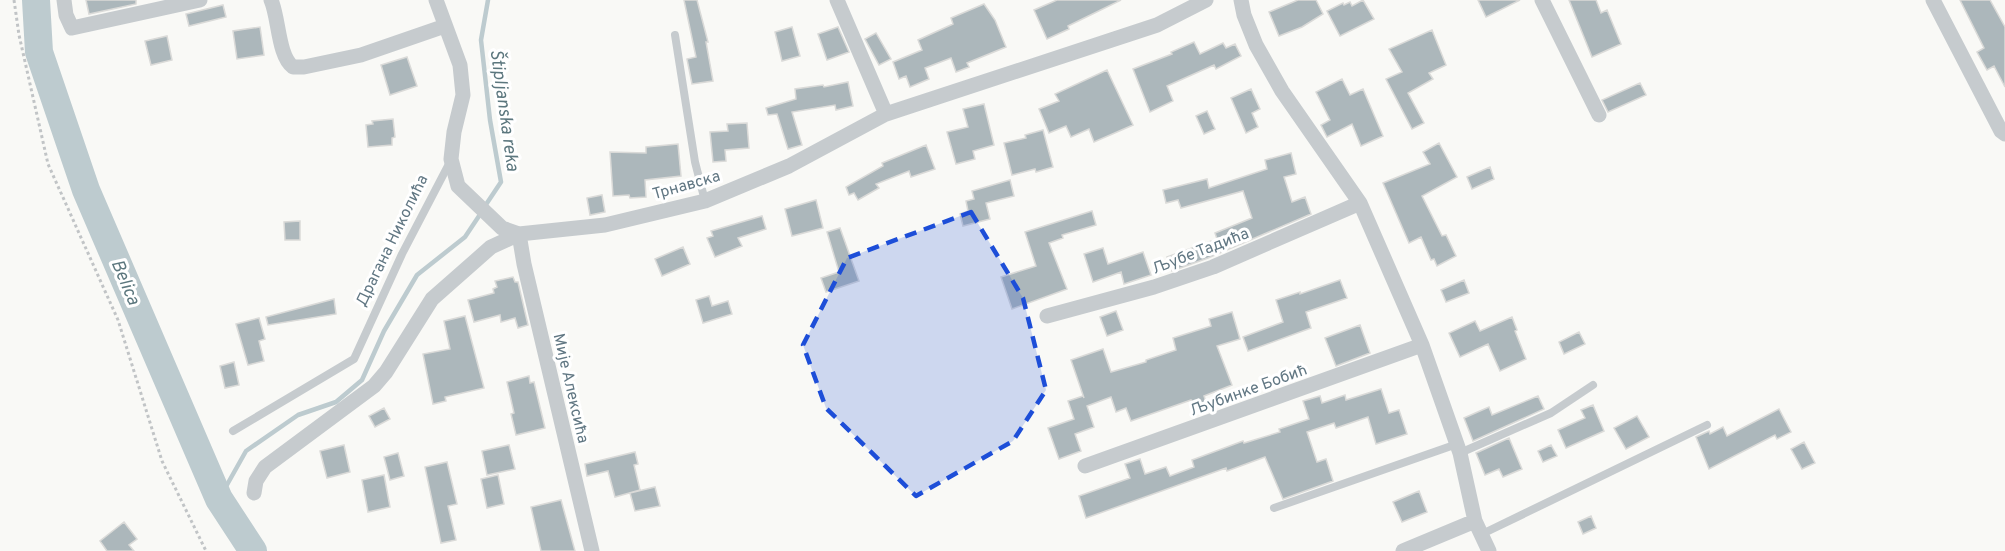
<svg xmlns="http://www.w3.org/2000/svg" width="2005" height="551" viewBox="0 0 2005 551" font-family="Overpass,sans-serif">
  <style>
    .lines { fill: none; stroke-linecap: round; stroke-linejoin: round }
    .stream { stroke: #bdcbcf; stroke-width: 4.5 }
    .river { stroke: #bdcbcf; stroke-width: 28 }
    .building { fill: #acb7bb; stroke: #dadad8; stroke-width: 1.5 }
    .path { stroke: #c1c4c6; stroke-width: 3; stroke-dasharray: 3 3; stroke-linecap: butt }
    .service { stroke: #c6cbce; stroke-width: 8 }
    .minor { stroke: #c6cbce; stroke-width: 15 }
    .marked { fill: #1d4ed8; fill-opacity: 0.2; stroke: #1d4ed8; stroke-width: 4.5; stroke-dasharray: 12 8; stroke-linejoin: round }
    .labels { text-anchor: middle; stroke-width: 6; stroke-linejoin: round; paint-order: stroke }
    .street-label { font-size: 16px; fill: #617783; stroke: #fff }
    .water-label { font-size: 18px; font-style: italic; fill: #5c777e; stroke: #fff }
  </style>
  <rect width="100%" height="100%" fill="#f9f9f6"/>
  <g class="lines">
    <path class="stream" d="M485 206 501 182 490 120 481 40 488 0
      M219 499 246 451 298 415 336 402 362 380 384 331 417 275 465 237 481 213"/>
    <path class="river" d="M36 0 39 52 86 190 219 499 253 551"/>
  </g>
  <path class="building" d="M86 0H136V4L89 14Z
    M684 0H697L708 42H706L713 81 692 84 687 59 696 57Z
    M1057 0H1121L1068 26 1069 29 1047 39 1034 10Z
    M1298 0H1316L1323 14 1302 27 1279 36 1269 12Z
    M1363 0 1374 19 1340 36 1327 11 1343 3 1344 5 1350 2 1352 6Z
    M1478 0H1520L1486 17Z
    M1569 0H1596L1601 13 1607 10 1621 44 1592 57Z
    M1960 0H1990L2005 27V87L1994 66 1987 70 1977 52 1984 48Z
    M984 4 995 20 1006 47 967 63 969 67 956 72 951 58 925 68 929 79 910 87 906 76 899 79 893 62 922 50 918 40 953 24 951 18Z
    M223 5 226 17 189 26 186 14Z
    M260 27 264 55 237 59 233 31Z
    M792 27 800 56 782 61 775 32Z
    M838 27 849 52 827 60 818 34Z
    M1432 30 1446 65 1429 73 1433 79 1408 93 1424 123 1412 129 1386 79 1402 72 1389 49Z
    M876 33 891 59 879 65 865 39Z
    M167 36 172 60 151 65 145 41Z
    M1194 42 1200 54 1223 43 1226 48 1235 44 1241 56 1216 69 1214 65 1167 86 1173 101 1150 112 1133 69 1172 54 1171 52Z
    M407 57 417 86 390 95 381 65Z
    M1107 70 1133 125 1094 142 1089 129 1071 137 1066 126 1049 133 1039 109 1059 101 1055 94Z
    M1342 79 1350 95 1363 89 1383 136 1361 146 1352 124 1327 137 1321 125 1330 120 1316 92Z
    M848 82 853 106 836 110 835 105 792 112 802 145 788 149 777 114 768 115 766 108 796 99 795 89 823 85 824 87Z
    M1640 83 1646 95 1608 112 1602 100Z
    M1251 89 1260 109 1252 113 1258 127 1246 133 1231 98Z
    M984 104 994 145 973 151 975 159 956 164 947 132 968 127 963 109Z
    M1207 111 1215 129 1204 134 1196 116Z
    M393 119 395 137 392 138V145L368 147 366 125 373 124 372 121Z
    M747 123 749 148 725 150 726 161 713 162 710 132 728 131 727 124Z
    M1043 130 1053 167 1036 172 1035 169 1012 175 1004 143 1026 138 1025 135Z
    M1439 143 1457 177 1422 196 1442 236 1446 235 1456 256 1437 266 1434 259 1431 260 1421 237 1409 243 1383 183 1430 164 1423 152Z
    M678 144 681 176 645 180 646 197 630 198 629 195 613 196 610 152 646 153V147Z
    M926 145 935 169 911 177 909 171 876 184 879 188 858 200 854 193 849 195 846 187 883 166 882 163Z
    M1291 153 1296 174 1284 177 1292 202 1305 197 1311 214 1208 258 1172 271 1167 257 1217 239 1215 233 1252 218 1243 191 1181 208 1178 200 1166 203 1163 190 1207 179 1209 188 1267 169 1265 160Z
    M1490 167 1494 179 1472 189 1467 177Z
    M1010 180 1014 196 986 203 990 219 963 226 960 214 968 211 966 201 974 199 972 191Z
    M602 195 605 212 590 215 587 198Z
    M816 200 823 228 792 236 785 209Z
    M1092 211 1096 225 1062 235 1063 238 1049 243 1067 289 1012 309 1001 277 1036 266 1025 232Z
    M762 216 766 229 738 238 742 246 715 257 707 238 713 236 711 231Z
    M300 221V240H285L284 222Z
    M840 228 859 281 826 292 821 278 839 272 827 232Z
    M683 247 690 264 662 276 655 259Z
    M1103 248 1108 264 1143 252 1151 275 1124 284 1121 272 1093 282 1084 254Z
    M513 277 515 282H518L528 325 518 328 515 318 501 322 500 315 474 322 468 300 494 293 493 289 497 287 495 281Z
    M1340 280 1347 298 1306 312 1311 328 1248 351 1243 337 1283 322 1276 300 1300 292V294Z
    M1464 280 1469 293 1446 302 1441 290Z
    M709 296 712 306 728 301 732 314 703 323 696 300Z
    M334 299 336 314 268 325 266 317Z
    M1116 311 1123 330 1107 336 1100 317Z
    M1232 312 1240 339 1217 346 1232 385 1204 396 1207 405 1195 410 1191 400 1131 421 1126 408 1116 412 1111 397 1087 406 1094 427 1075 434 1081 451 1059 459 1048 428 1074 419 1068 401 1083 396 1084 398 1071 360 1103 349 1111 372 1146 362V360L1176 350 1173 338 1211 326 1209 319Z
    M465 316 484 388 445 397 446 401 433 404 423 354 450 349 444 321Z
    M1512 317 1517 330 1515 331 1526 359 1500 371 1488 344 1460 357 1449 333 1475 321 1480 331Z
    M259 318 265 339 259 341 264 361 248 365 236 324Z
    M1360 325 1370 353 1336 366 1325 338Z
    M1579 332 1585 344 1564 354 1559 342Z
    M234 362 239 385 225 388 220 366Z
    M529 376 530 383 534 382 545 428 516 435 511 414 514 413 507 382Z
    M1381 389 1389 413 1399 410 1407 434 1376 444 1368 417 1336 428 1334 423 1307 432 1317 462 1326 459 1333 481 1283 499 1265 457 1227 471 1226 468 1086 518 1079 496 1130 478 1125 464 1140 459 1145 474 1166 467 1170 476 1194 467 1192 460 1243 441 1244 443 1280 432 1279 429 1309 419 1303 401 1320 396 1322 403 1345 395 1346 400Z
    M1538 396 1544 409 1473 441 1464 418 1489 407 1492 415Z
    M1593 405 1604 431 1566 448 1558 430 1585 418 1581 410Z
    M384 408 390 419 375 427 369 416Z
    M1779 409 1791 432 1777 439 1775 435 1709 469 1696 437 1709 431 1710 434 1723 427 1727 436Z
    M1637 416 1649 437 1626 449 1614 428Z
    M1509 438 1522 469 1503 477 1499 469 1485 475 1476 453Z
    M1804 442 1815 463 1802 469 1791 449Z
    M344 445 350 472 327 478 320 451Z
    M509 445 515 469 487 475 482 451Z
    M1551 445 1557 456 1543 462 1538 451Z
    M635 452 638 464 634 465 640 490 615 497 608 471 587 476 585 464Z
    M398 453 404 476 390 480 384 457Z
    M447 462 457 504 448 506 456 540 441 543 425 467Z
    M384 475 390 507 368 512 362 480Z
    M498 475 504 504 487 508 481 479Z
    M655 487 660 506 635 511 630 493Z
    M1419 491 1427 512 1402 522 1393 502Z
    M561 500 575 551H541L531 507Z
    M1591 516 1596 528 1583 534 1578 522Z
    M124 522 137 539 129 545 134 551H107L100 541Z"/>
  <g class="lines">
    <path class="path" d="M14 0 19 35 48 164 118 320 162 461 206 551"/>
    <path class="service" d="M675 35 695 162 705 201
      M233 431 354 359 402 254 451 160
      M1460 453 1551 413 1593 385
      M1274 508 1457 444
      M1482 534 1707 425"/>
    <path class="minor" d="M64 0 66 15 72 28 200 0
      M271 0C279 18 278 56 293 67H304L361 55 445 26
      M436 0 460 65 463 95 454 132 451 159 458 186 502 228 519 234
      M837 0 886 114
      M1241 0 1244 15 1256 45 1282 91 1360 203 1422 345 1460 453 1475 521 1489 551
      M1542 0 1599 115
      M1933 0 2001 131 2005 134
      M519 234 524 264 592 551
      M1047 316 1154 287 1213 267 1360 203
      M1085 466 1422 345
      M254 493 256 481 265 467 374 386 386 372 432 299 491 247 519 234 605 225 705 201 789 166 886 114 1157 25 1206 0
      M1403 551 1475 521"/>
  </g>
  <path class="marked" d="M971 212 1023 298 1046 390 1013 441 916 496 826 408 803 345 847 258Z"/>
  <g class="labels">
    <g class="street-label">
      <text transform="translate(686 184) rotate(-16)" y="6">Трнавска</text>
      <text transform="translate(391 240) rotate(-64)" y="6">Драгана Николића</text>
      <text transform="translate(1200 250) rotate(-21)" y="6">Љубе Тадића</text>
      <text transform="translate(572 388) rotate(77)" y="6">Мије Алексића</text>
      <text transform="translate(1248 389) rotate(-20)" y="6">Љубинке Бобић</text>
    </g>
    <g class="water-label">
      <text transform="translate(505 110) rotate(82)" y="6">Štipljanska reka</text>
      <text transform="translate(126 282) rotate(67)" y="6">Belica</text>
    </g>
  </g>
</svg>
